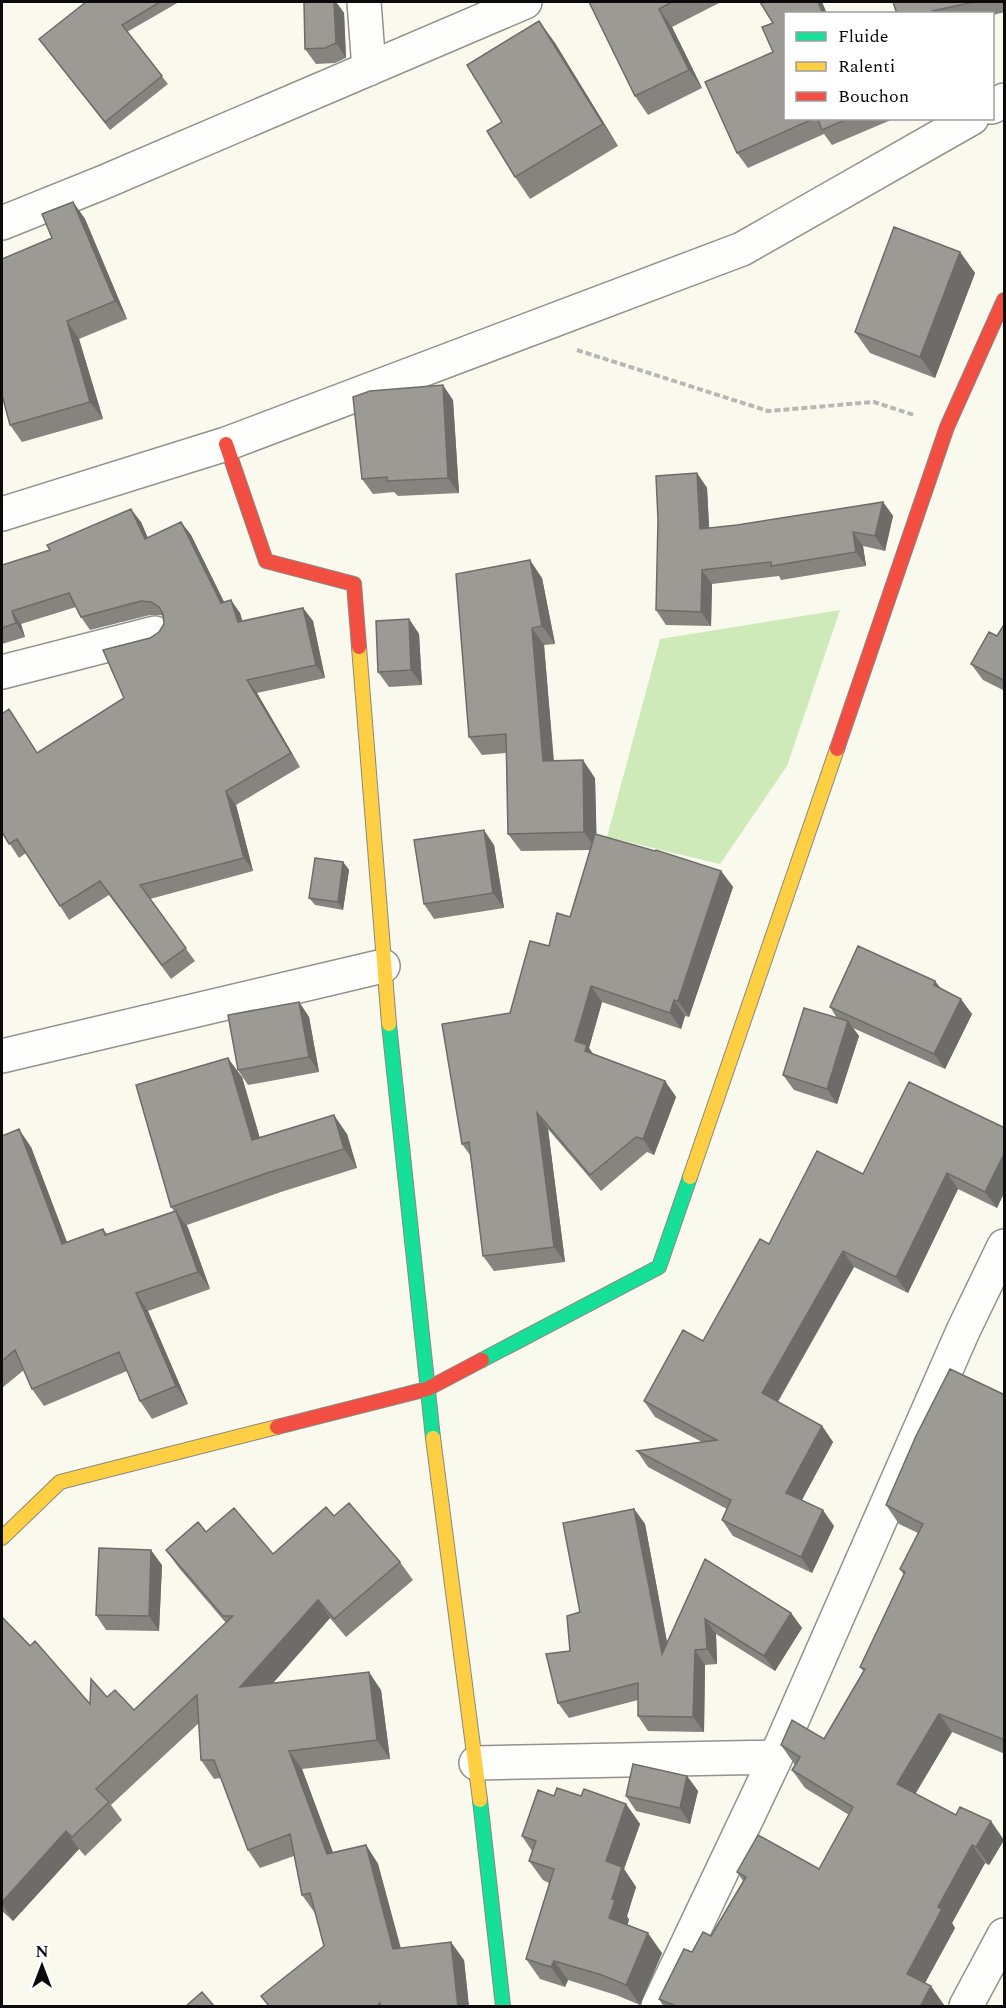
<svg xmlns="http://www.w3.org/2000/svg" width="1006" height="2008" viewBox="0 0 1006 2008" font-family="Spectral,serif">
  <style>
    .forest { fill: #ceeab9 }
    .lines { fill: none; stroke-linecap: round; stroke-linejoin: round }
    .street-casing { stroke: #93928d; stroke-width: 36 }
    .fast-casing { stroke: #898984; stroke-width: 16 }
    .slow-casing { stroke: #898984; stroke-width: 16 }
    .jam-casing { stroke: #898984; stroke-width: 16 }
    .path { stroke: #b7b7b5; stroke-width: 4; stroke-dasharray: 6 3; stroke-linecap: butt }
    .street { stroke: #fefefc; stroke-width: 33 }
    .fast { stroke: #16e098; stroke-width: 14 }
    .slow { stroke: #ffcf43; stroke-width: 14 }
    .jam { stroke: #f24e42; stroke-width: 14 }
    .wall { fill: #86847f }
    .shaded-wall { fill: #6d6c68 }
    .building { fill: #9c9a94; stroke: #6d6c68; stroke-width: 1.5 }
  </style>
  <rect width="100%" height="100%" fill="#faf9ee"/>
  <path class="forest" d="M840 610 787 766 720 864 607 837 660 639Z"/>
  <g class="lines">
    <defs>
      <path id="street" d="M364 2 369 69
        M992 107 1004 100
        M2 223 104 182 525 2
        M2 514 226 444 742 249 972 118
        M2 672 155 633
        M2 1056 383 966
        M476 1763 776 1757
        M658 2006 776 1757 963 1331 1004 1246
        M966 2006 1004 1935"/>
      <path id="fast" d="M389 1024 433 1438
        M482 1360 659 1267 690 1177
        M480 1800 503 2006"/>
      <path id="slow" d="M359 647 389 1024
        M690 1177 837 749
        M433 1438 480 1800
        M2 1538 60 1482 277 1427"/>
      <path id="jam" d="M226 444 266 561 354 584 359 647
        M837 749 947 427 1004 300
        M277 1427 427 1389 482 1360"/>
    </defs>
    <use href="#street" class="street-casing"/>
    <use href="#fast" class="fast-casing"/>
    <use href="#slow" class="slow-casing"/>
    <use href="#jam" class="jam-casing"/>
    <path class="path" d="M577 350 768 411 874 402 914 415"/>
    <use href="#street" class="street"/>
    <use href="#fast" class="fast"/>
    <use href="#slow" class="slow"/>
    <use href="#jam" class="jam"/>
  </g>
  <path class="wall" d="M86 2H179L127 32 168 84 110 130 39 39Z
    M304 2H336L344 13 346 58 335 63 316 64 305 49Z
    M589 2H721L672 27 702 88 648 115 635 96Z
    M760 2H822L827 14H786V118H890L891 120 832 145 824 134 748 168 737 153 773 52V23Z
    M893 2H1005V12L993 15V14H897Z
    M539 21 555 43 618 146 530 199 515 177 502 122Z
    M73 202 85 219 127 319 79 339 103 419 22 442 10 425 52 238Z
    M960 252 975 273 935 378 870 353 855 332Z
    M453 400 459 493 398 496 394 492 373 494 362 479Z
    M697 473 707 488 709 528 737 525 883 502 893 516 885 551 863 546 866 566 781 580 779 576 712 584 711 626 666 625 656 610Z
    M141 522 148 538 181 522 191 535 224 602 240 613 242 621 303 608 313 621 325 678 257 693 300 767 236 805 253 871 150 899 195 961 171 979 109 895 69 920 26 853 19 858 2 832 9 709 37 753 124 698 150 638 159 632 164 624V617L161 615H150L90 630 81 617 76 607 21 624 25 637 2 644V565Z
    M542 578 555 644 544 645 554 761 595 778 596 834 721 871 733 887 689 1017 685 1016 681 1029 602 1002 589 1048 593 1054 665 1081 676 1097 654 1155 647 1152 601 1191 548 1129 565 1262 494 1271 483 1256 470 1155 462 1144 510 1013 549 946 570 917 590 850 521 851 508 834 506 753 482 755 469 737Z
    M409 619 419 634 422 685 389 687 378 672Z
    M1005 623V691L983 680 971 664 997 636Z
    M494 845 504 908 434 919 424 904Z
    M343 862 349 870 343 910 315 905 309 898Z
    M935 981 941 989 972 1014 945 1069 853 1028 859 1036 837 1104 794 1090 783 1075 837 1018 830 1007Z
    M299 1002 309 1017 319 1072 248 1085 238 1070Z
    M242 1077 260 1138 347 1134 357 1168 281 1192 187 1225 210 1289 148 1311 188 1404 152 1419 140 1401 127 1371 44 1406 32 1389 24 1370 2 1388V1136L31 1147 67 1242 103 1229 107 1234 174 1211 171 1207Z
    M1005 1128V1191L997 1208 958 1189 908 1293 854 1267 778 1402 822 1426 833 1442 802 1500 834 1526 812 1573 733 1536 722 1520 727 1509 648 1467 637 1451 702 1442 655 1417 644 1401 703 1341 769 1244 863 1174Z
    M1005 1395V1754L952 1732 915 1794 1004 1840 989 1865 985 1863 952 1923 955 1928 925 1983 944 2005 943 2007H664L659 1999 692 1952 711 1936 743 1881 737 1872 819 1869 849 1815 805 1788 792 1770 795 1765 781 1745 824 1739 864 1672 860 1667 904 1575 900 1569 918 1533 899 1524 886 1505Z
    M634 1509 645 1524 667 1642 705 1559 791 1613 802 1628 775 1671 716 1634 717 1664 705 1665 704 1732 648 1731 638 1716V1700L569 1718 558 1703 580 1612Z
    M334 1516 400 1562 413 1580 346 1637 330 1618 272 1684 381 1690 390 1759 302 1769 333 1852 366 1845 378 1864 400 1948 464 1960 469 2007H269L261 1996 324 1946 315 1913 302 1895 294 1856 260 1868 248 1850 221 1778 214 1779 201 1760 199 1723 111 1805 122 1820 85 1856 79 1849 13 1921 2 1911V1617L90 1704 107 1697 134 1710 226 1623 179 1568 166 1550 206 1532 273 1554Z
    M162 1565 159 1631 106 1630 96 1615Z
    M687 1776 698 1791 690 1824 636 1811 626 1796Z
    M581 1796 626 1804 640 1824 624 1869 636 1887 627 1916 629 1920 627 1925 662 1953 640 2005 616 1995 568 1980 565 1987 540 1979 526 1959 549 1883 543 1880 529 1861 532 1851 522 1836Z"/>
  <path class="shaded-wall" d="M334 2H336L344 13 346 58 336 43Z
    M818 2H822L827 14H823Z
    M659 9 672 27 702 88 689 70Z
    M539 21 555 43 618 146 603 124Z
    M73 202 85 219 127 319 115 301Z
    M960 252 975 273 935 378 920 357Z
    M67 321 79 339 103 419 90 402Z
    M443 385 453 400 459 493 448 478Z
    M697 473 707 488 710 543 700 529Z
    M883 502 893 516 885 551 875 536Z
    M131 509 141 522 154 553 145 539Z
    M181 522 191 535 231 616 221 603Z
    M853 532 863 546 866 566 856 552Z
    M530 560 542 578 555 644 542 626Z
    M702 570 712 584 711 626 701 612Z
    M231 600 240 613 247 635 238 622Z
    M303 608 313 621 325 678 316 665Z
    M12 611 21 624 25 637 16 623Z
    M409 619 419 634 422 685 411 670Z
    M532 628 544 645 555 779 543 761Z
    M247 680 257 693 300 767 291 753Z
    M583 760 595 778 597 850 584 832Z
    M226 791 236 805 253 871 244 858Z
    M484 830 494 845 504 908 493 893Z
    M343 862 349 870 343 910 338 902Z
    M721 871 733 887 689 1017 678 1001Z
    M935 981 946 996 934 985Z
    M591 986 602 1002 589 1048 598 1061 596 1067 575 1041Z
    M961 999 972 1014 945 1069 934 1054Z
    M674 1000 685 1016 681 1029 670 1013Z
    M299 1002 309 1017 319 1072 309 1057Z
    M848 1021 859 1036 837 1104 827 1089Z
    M228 1058 242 1077 266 1160 252 1140Z
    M665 1081 676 1097 654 1155 643 1139Z
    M537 1113 548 1129 565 1262 554 1247Z
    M334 1115 347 1134 357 1168 344 1149Z
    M19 1129 31 1147 74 1261 62 1244Z
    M1005 1152V1191L997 1208 985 1192Z
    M947 1173 958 1189 908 1293 896 1277Z
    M176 1211 188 1228 210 1289 198 1272Z
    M843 1251 854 1267 773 1409 762 1393Z
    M136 1293 148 1311 188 1404 176 1386Z
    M822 1426 833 1442 797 1509 786 1493Z
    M634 1509 645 1524 672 1669 662 1654Z
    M823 1510 834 1526 812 1573 801 1557Z
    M151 1550 162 1565 159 1631 149 1616Z
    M318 1600 330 1618 253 1706 240 1687Z
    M791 1613 802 1628 775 1671 764 1656Z
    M705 1619 716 1634 717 1664 707 1649Z
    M695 1650 705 1665 704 1732 693 1717Z
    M369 1672 381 1690 390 1759 377 1740Z
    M939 1714 952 1732 910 1803 897 1784Z
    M289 1751 302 1769 340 1872 327 1854Z
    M687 1776 698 1791 690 1824 680 1808Z
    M626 1804 640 1824 624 1869 636 1887 627 1916 629 1920 623 1938 609 1918 606 1861Z
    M991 1821 1004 1840 989 1865 976 1847Z
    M66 1831 79 1849 13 1921 2 1904V1902Z
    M366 1845 378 1864 406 1967 393 1949Z
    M972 1845 985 1863 952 1923 955 1928 920 1992 907 1974 938 1907Z
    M648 1933 662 1953 640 2005 626 1985Z
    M451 1942 464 1960 469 2007H458Z
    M554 1961 568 1980 565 1987 551 1967Z
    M931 1986 944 2005 943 2007H920Z"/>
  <path class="building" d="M86 2H160L122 25 162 76 105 122 39 39Z
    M304 2H334L336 43 325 48 305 49Z
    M589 2H672L659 9 689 70 635 96Z
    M760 2H818L823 14H786V118H815L737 153 705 82 773 52 762 27 773 23Z
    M893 2H974L932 11 933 14H897Z
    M539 21 603 124 515 177 487 131 502 122 467 65Z
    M817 118H849L822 130Z
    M73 202 115 301 67 321 90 402 10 425 2 395V259L52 238 42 214Z
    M894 227 960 252 920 357 855 332Z
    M443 385 448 478 387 481V477L362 479 353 397 370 391Z
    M697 473 700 529 737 525 883 502 875 536 853 532 856 552 771 566V562L702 570 701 612 656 610 658 520 656 476Z
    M131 509 145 539 181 522 221 603 231 600 238 622 303 608 316 665 247 680 291 753 226 791 244 858 140 885 186 948 162 965 100 881 60 906 17 839 9 844 2 832V714L9 709 37 753 124 698 103 650 150 638 159 632 164 624 163 614 159 607 151 602 141 601 81 617 69 593 12 611 16 623 2 628V565L50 550 47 545Z
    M530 560 542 626 532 628 543 761 583 760 584 832 508 834 506 734 469 737 456 574Z
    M409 619 411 670 378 672 376 621Z
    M1005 623V681L971 664 989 632 997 636Z
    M484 830 493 893 424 904 414 840Z
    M595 834 655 851 656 850 721 871 678 1001 674 1000 670 1013 591 986 575 1041 587 1045 585 1051 665 1081 643 1139 636 1137 590 1175 537 1113 554 1247 483 1256 469 1142 462 1144 442 1024 510 1013 530 941 549 946 557 913 570 917Z
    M315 858 343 862 338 902 309 898Z
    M858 946 935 981 934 985 961 999 934 1054 830 1007Z
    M299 1002 309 1057 238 1070 228 1015Z
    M804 1008 848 1021 827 1089 783 1075Z
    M228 1058 252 1140 334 1115 344 1149 267 1173 171 1207 136 1085Z
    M909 1082 1005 1128V1152L985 1192 947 1173 896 1277 843 1251 762 1393 822 1426 786 1493 823 1510 801 1557 722 1520 731 1500 637 1451 717 1440 644 1401 683 1330 703 1341 760 1239 769 1244 817 1151 863 1174Z
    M19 1129 62 1244 103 1229 105 1235 176 1211 198 1272 136 1293 176 1386 140 1401 119 1352 32 1389 15 1350 2 1361V1136Z
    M950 1369 1005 1395V1740L939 1714 897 1784 956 1815 960 1807 991 1821 976 1847 972 1845 938 1907 942 1909 907 1974 931 1986 920 2007H678L659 1999 684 1949 692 1952 703 1932 711 1936 746 1877 737 1872 758 1835 819 1869 853 1807 792 1770 800 1757 781 1745 792 1720 824 1739 865 1669 860 1667 905 1572 900 1569 923 1524 886 1505 916 1436Z
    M349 1503 400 1562 334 1619 318 1600 240 1687 369 1672 377 1740 289 1751 327 1854 366 1845 393 1949 451 1942 458 2007H380V2003L376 2007H270L261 1996 324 1946 310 1893 302 1895 290 1834 248 1850 214 1760H201L197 1695 96 1789 109 1802 72 1837 66 1831 2 1902V1617L30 1646 35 1641 90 1704 91 1679 107 1697 115 1690 134 1710 233 1616H223L166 1550 198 1522 206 1532 234 1508 273 1554 326 1507 334 1516Z
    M634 1509 662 1654 705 1559 791 1613 764 1656 705 1619 707 1649 695 1650 693 1717 638 1716V1683L558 1703 546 1654 570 1651 567 1616 580 1612 563 1523Z
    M99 1548 151 1550 149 1616 96 1615Z
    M633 1764 687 1776 680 1808 626 1796Z
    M557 1788 581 1796 584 1789 626 1804 606 1861 622 1867 612 1899 615 1900 609 1918 648 1933 626 1985 602 1975 554 1961 551 1967 526 1959 554 1869 529 1861 536 1841 522 1836 538 1790 554 1796Z
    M202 1992 215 2007H185Z"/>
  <rect width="1006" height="2008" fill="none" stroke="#0b0b0b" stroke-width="6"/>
  <rect x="784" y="12" width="210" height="108" fill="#ffffff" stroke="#9d9d9d" stroke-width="1.5"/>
  <rect x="796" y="32" width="30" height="9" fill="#16e098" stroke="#9d9d9d" stroke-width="1.5"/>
  <text x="838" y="42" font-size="18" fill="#0b0b0b">Fluide</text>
  <rect x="796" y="62" width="30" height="9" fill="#ffcf43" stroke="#9d9d9d" stroke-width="1.5"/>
  <text x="838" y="72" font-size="18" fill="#0b0b0b">Ralenti</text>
  <rect x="796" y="92" width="30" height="9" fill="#f24e42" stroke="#9d9d9d" stroke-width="1.5"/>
  <text x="838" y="102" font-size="18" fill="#0b0b0b">Bouchon</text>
  <g transform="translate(42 1966)" stroke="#ffffff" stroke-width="4.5" paint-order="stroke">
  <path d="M0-4.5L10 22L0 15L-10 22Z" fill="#0b0b0b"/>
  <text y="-9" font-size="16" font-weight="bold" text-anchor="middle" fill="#0b0b0b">N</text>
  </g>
</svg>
